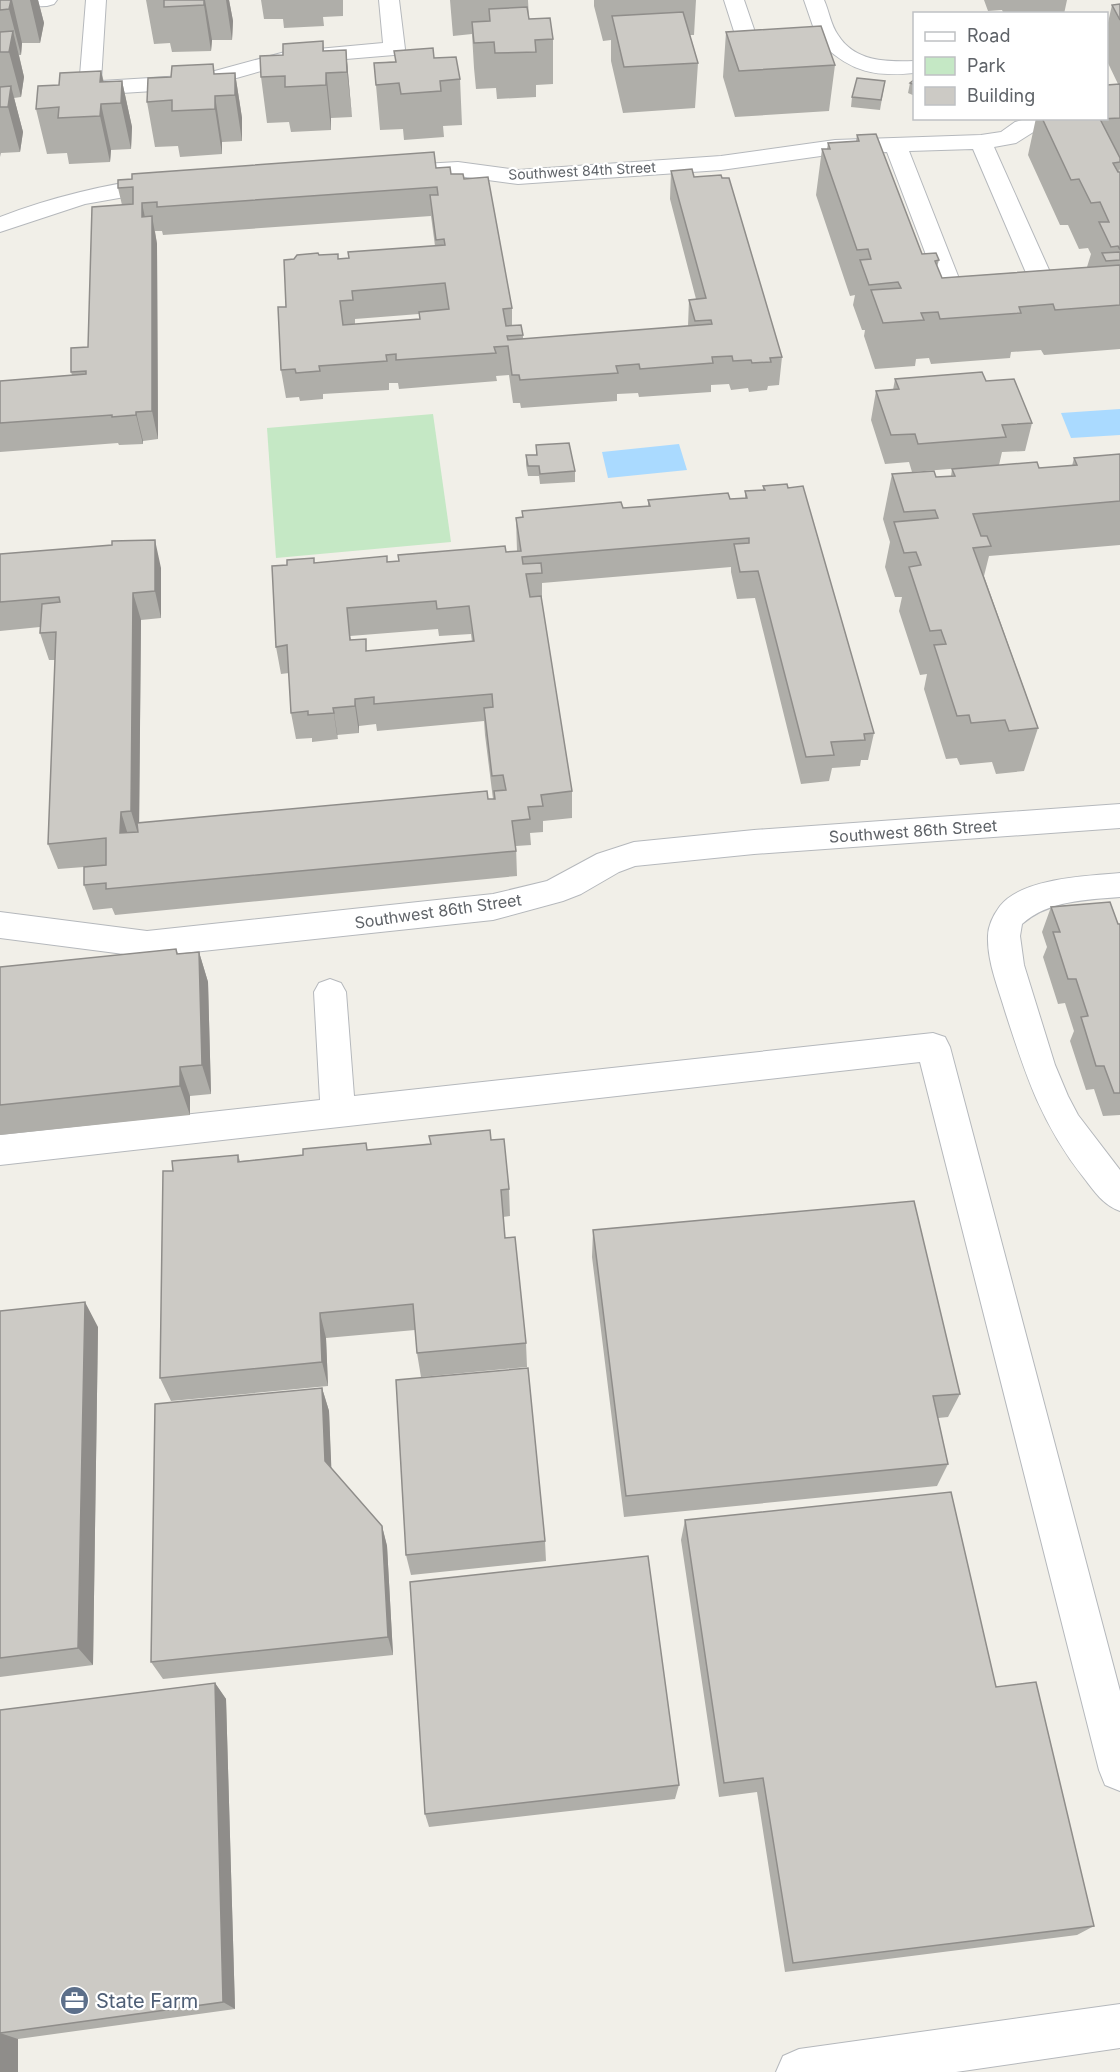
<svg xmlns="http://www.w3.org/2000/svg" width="1120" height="2072" viewBox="0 0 1120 2072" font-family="Inter,sans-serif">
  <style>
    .green { fill: #c5e8c5 }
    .water { fill: #aadaff }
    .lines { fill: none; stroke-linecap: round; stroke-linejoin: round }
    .minor-casing { stroke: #b5b8bc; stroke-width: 2 }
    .minor { fill: #fff; fill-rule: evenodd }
    .wall { fill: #afaea9; fill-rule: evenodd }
    .shaded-wall { fill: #8f8d8a }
    .building { fill: #cccac5; stroke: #8f8d8a; stroke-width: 1.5; fill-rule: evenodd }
    .labels { text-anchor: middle; stroke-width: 4.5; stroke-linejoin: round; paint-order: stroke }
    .far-street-label { font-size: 14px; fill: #5f6368; stroke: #fff }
    .street-label { font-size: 16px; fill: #5f6368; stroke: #fff }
    .near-service-label { font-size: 20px; fill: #4e5e75; stroke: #fff; text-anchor: start }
  </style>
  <rect width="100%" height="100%" fill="#f1efe8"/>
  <path class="green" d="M433 414 451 542 276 558 267 428Z"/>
  <path class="water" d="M1120 409V435L1071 438 1061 413Z
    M679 444 687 470 608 478 602 452Z"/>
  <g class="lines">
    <defs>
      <path id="minor" d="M0 0H57L54 4 47 6 0 8Z
        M86 0H106L101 81 200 75 285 52 383 43 379 0H399L405 49 402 54 394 55 286 64 201 88 90 95 82 93 79 88Z
        M724 0H744L756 35 815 32 804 0H824C829 11 831 26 838 35 855 62 887 62 914 61V73C875 77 852 72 823 45L747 48 739 47Z
        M1029 118H1103L1100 123 1092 125 1035 131 1016 143 994 147 1054 281 1051 286 1042 288 951 296 942 294 939 289 887 152 835 154 721 170 518 184 458 176 405 179 397 177 394 172 397 167 405 165 458 162 518 170 721 156 835 140 981 135 1001 132 1015 122ZM973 149 1027 275 960 281 909 151Z
        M162 177 170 179 174 184 170 189 85 204 0 232V217C52 197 106 184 162 177Z
        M1120 804V828L754 854 635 866 619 872 581 894 563 901 493 920 147 957 0 938V912L147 931 493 894 547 881 597 854 634 842 754 830Z
        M1120 873V897C1086 900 1049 900 1022 924L1020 936 1024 965 1055 1065 1068 1096 1078 1115 1120 1170V1211C1103 1205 1095 1192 1084 1178 1041 1123 1026 1076 1005 1011 998 987 987 961 988 936 988 926 994 914 1000 906 1022 878 1087 876 1120 873Z
        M330 979 341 983 346 992 354 1096 933 1033 945 1037 950 1047 1120 1691V1791L1105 1785 1099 1770 920 1062 0 1165V1135L320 1100 314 992 319 983Z
        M1120 2004V2048L956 2072H776L783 2056 799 2049Z"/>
    </defs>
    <use href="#minor" class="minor-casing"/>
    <use href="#minor" class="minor"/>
  </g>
  <path class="wall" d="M0 0H38L44 23 40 43H22L21 55H19L24 77 21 97 14 98 23 132 20 152 1 153 0 157Z
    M146 0H229L233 21 232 40H212L211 51 172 52 170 43 154 44Z
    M261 0H343V16L323 17 324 26 284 28 283 19H264Z
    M450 0H528L529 19 553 39V84L536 85V97L497 99 496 88 476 89 474 68 472 34 453 36Z
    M594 0H696L694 35H690L698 63 695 108 623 113 611 61V40L603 41 594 6Z
    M984 0H1067L1064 14H1004L1002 10 988 11Z
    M1120 4V169L1119 172H1120V349L1044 355 1041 350 1011 352 1010 358 931 364 929 358 916 359 915 366 875 369 864 336 865 330H862L853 305 855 295 850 296 816 195 822 149H827L828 143 856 141 857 135 922 254 939 260 937 267 942 278 1087 267 1091 254 1088 248 1079 249 1068 225H1060L1028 155 1036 118H1107L1118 84 1107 61V27L1112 5Z
    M726 32 835 65 829 111 735 117 723 77Z
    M346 50 352 117 331 118V130L291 132 289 122 267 123 261 77 283 55Z
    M434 58 460 79 462 125 443 126 444 137 404 140 403 129 380 130 374 63Z
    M101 71 104 82 122 81 132 127 131 149 111 150 110 162 69 164 67 153 47 154 36 109 59 85Z
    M235 73 242 118V141L222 142V154L180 157 178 146 155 147 147 102 215 74Z
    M915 79V96L908 93 910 83Z
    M885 81 880 110 851 107 852 97Z
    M436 168 464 179 512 308V326L523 335V339L688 326 689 300 696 299 670 199 671 171 694 177 782 357 779 385 768 386 767 390 749 392 748 388 731 390 729 384 711 385V392L639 397 638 393 617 394V401L521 408 520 403H513L509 375 496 376 497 381 399 389 398 383H389V390L323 394V399L300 401 299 397 286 398 281 370 286 307 294 259 319 255 339 259 349 258 435 246 431 216 163 235 162 231H155L157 244 158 439 143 441V444L119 445 118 443 0 452V381L72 375 71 372 88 347 122 205 118 188ZM419 314 420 319 355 324V319Z
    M895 379 986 381 1032 423 1025 451 1002 452 999 465 912 472 909 462 885 464 871 420 876 391 893 390Z
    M536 445 575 471V482L540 484 539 476H528L526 465V455H536Z
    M1120 454V545L989 556 984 576 1038 728 1024 771 996 774 992 762 960 765 957 758 946 759 924 689 927 674 920 675 899 611 902 597H895L885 567 890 542 883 519 892 474 936 477 951 476 952 469 1039 468 1072 466 1074 458Z
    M763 486 874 733 868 760H861L860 766 832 768 829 781 801 784 755 598 737 599 731 572V567L542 583V600H541L572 791V818L543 821V832L530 833 531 845 516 846 517 876 115 915 112 908 93 910 84 885V867L58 869 48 844 55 660H49L40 633V627L0 631V554L161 568V618L141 620 139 823 493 799 485 735 484 721 377 731 376 724 359 726V733L337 735 338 739 312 742V738L296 739 291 713 289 673 281 674 276 647 314 563 387 562 517 551 516 518 522 517V511L623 508 648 506V500L730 499 745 498V491L763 490ZM438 629 439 636 471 634 472 642 367 651 351 640 350 636Z
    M1051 907 1120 924V1115L1103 1116 1094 1089 1086 1090 1070 1041 1074 1031 1065 1003 1058 1004 1043 957 1047 947 1042 932Z
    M176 949 178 954 199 952 208 982 211 1094 190 1096V1115L0 1135V967Z
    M491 1140 509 1189 510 1216 503 1217 505 1238 526 1343 527 1367 421 1377 417 1353 415 1330 326 1338 328 1386 171 1401 160 1378 173 1171 238 1155 240 1161Z
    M593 1230 960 1394 948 1417 938 1418 948 1464 937 1486 624 1517 592 1257Z
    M0 1311 98 1327 93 1665 0 1677Z
    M322 1388 329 1411 331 1468 382 1526 387 1546 393 1655 163 1679 151 1662Z
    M685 1520 996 1687 1094 1926 1077 1935 785 1972 757 1792 719 1797 681 1540Z
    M545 1541 546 1561 411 1575 406 1555Z
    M215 1683 226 1699 235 2009 18 2039 0 2072V1710Z
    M679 1785 675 1799 429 1827 425 1814Z"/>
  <path class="shaded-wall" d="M11 0H12L22 43 21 55 9 9Z
    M30 0H38L44 23 40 43Z
    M204 0H205L212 40 211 51 204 5Z
    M226 0H229L233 21 232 40Z
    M13 31 24 77 21 97 9 52Z
    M323 41 331 118V130L323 51Z
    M346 50 350 96 352 117 347 72Z
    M101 71 108 104 100 82Z
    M235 73 242 118V141L235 95Z
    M122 81 132 127 131 149 121 103Z
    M11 86 23 132 20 152 8 107Z
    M215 96 222 142V154L215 109Z
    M101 104 111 150 110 162 100 116Z
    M142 203 148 232 142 217Z
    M152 216 157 244 158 439 152 411Z
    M136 412 143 441V444L136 415Z
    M155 540 161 568V618L155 591Z
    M133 593 141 620 139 837 131 811Z
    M355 699 359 726V733L355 706Z
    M333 708 337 735 338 739 334 713Z
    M121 812 129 838 120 833Z
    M199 952 208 982 211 1094 202 1065Z
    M180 1067 190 1096V1115L180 1086Z
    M85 1302 98 1327 93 1665 78 1648Z
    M320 1313 326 1338 328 1386 322 1362Z
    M322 1388 329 1411 332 1483 325 1461Z
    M382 1526 387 1546 393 1655 388 1637Z
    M215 1683 226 1699 235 2009 223 2002Z
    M0 2033 18 2039V2072H0Z"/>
  <path class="building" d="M0 0H11L9 9 0 10Z
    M164 0H204V5L164 7Z
    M1120 4V20L1112 5Z
    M527 7 529 19 550 18 553 39 535 40 536 52 495 53 494 42 474 43 472 22 490 21 489 9Z
    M683 12 698 63 624 67 612 16Z
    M821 26 835 65 739 71 726 32Z
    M13 31 9 52H0V32Z
    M323 41V51L346 50 347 72 326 73V85L285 87V76L261 77 260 56 283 55V44Z
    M433 48 434 58 456 57 460 79 440 81 441 91 401 94 399 83 376 85 374 63 396 62 394 51Z
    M213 64 214 74 235 73V95L215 96V109L172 111V100L147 102 148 78 171 77 172 66Z
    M101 71 100 82 122 81 121 103 101 104 100 116 58 118 59 107 36 109 38 86 59 85 60 73Z
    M857 78 885 81 881 100 852 97Z
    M915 79V85L910 83Z
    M1120 84V118L1100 119 1120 158V162L1113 163 1118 172H1120V250L1118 246 1111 247 1099 222H1109L1100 202 1091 203 1079 179 1071 180 1042 118H1107V85Z
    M11 86 8 107H0V87Z
    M876 134 922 254 936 253 939 260 935 261 942 278 1120 265V305L1055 310 1053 304 1019 307 1021 313 940 319 938 312 921 313 924 320 883 323 871 290 901 288 898 282 869 285 860 260 871 259 868 249 857 250 822 149H830L828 143 859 141 857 135Z
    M434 152 436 168 450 167 451 174H463L464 179 488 177 512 308 503 309 506 326 521 325 523 335 507 336 508 340 712 324 711 320 695 321 689 300 706 298 671 171 692 169 694 177 721 175 722 178H729L782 357 770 358 771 362 752 363 751 360 733 361 732 356 712 357 713 363 640 369 639 364 616 366 618 373 520 380 519 375H512L508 346 494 347 496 353 396 360V354L386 355 387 361 319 366 320 371 296 373 295 369 281 370 278 307H286L284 260 294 259 297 255 318 253 319 255 338 254V259L349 258 348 252 445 245 444 239 436 240 430 195H438L437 187 157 207V202L142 203V217L152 216V411L136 412V415L112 417V415L0 423V381L86 374V371L71 372V348L88 347 92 207 133 204V187L118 188V180L132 179V174ZM445 283 449 309 419 312 420 319 343 325 340 301 353 300 352 291Z
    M1120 252V260L1106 261 1102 253Z
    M982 372 986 381 1014 379 1032 423 1002 425 1006 437 918 444 915 434 891 435 876 391 899 389 895 379Z
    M569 443 575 471 540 474 539 466H528L526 455H537L536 445Z
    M1120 454V501L973 514 981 536H987L991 546 973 548 1038 728 1009 731 1005 720 971 723 969 715 957 716 934 645 946 644 941 630 930 631 909 567 921 565 916 552 904 553 894 522 938 518 935 510 904 512 892 474 934 471 936 477 955 476 952 469 1037 462 1039 468 1077 465 1074 458Z
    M787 484 788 488 803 486 874 733 864 734 865 740 831 742 834 755 806 757 758 571 740 572 734 544 749 543V538L522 557 523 564 541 563 542 573 526 574 530 597 541 596 572 791 541 795 543 806 528 807 530 819 512 821 516 851 106 889V883L84 885V867L106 865V838L48 844 56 632 40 633 42 604 60 602 59 597 0 602V554L112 545V541L155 540V591L133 593 131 811 121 812 120 833 138 832 137 823 487 791 488 799H495L494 791 506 790 503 775 492 776 484 708 493 707 492 694 374 704V697L355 699V706L333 708 334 713 308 715V711L291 713 287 645 276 647 272 566 287 565V560L314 558V563L387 556V562L399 561 398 555 505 546 506 552 521 551 516 518 523 517 522 511 621 502 623 508 650 506 648 500 728 493 730 499 747 498 745 491 765 490 763 486ZM436 601 437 609 469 606 474 641 366 651V639L350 640 347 608Z
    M1110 902 1118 924H1120V1093H1114L1104 1066H1096L1081 1017 1088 1016 1076 979H1068L1053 932H1060L1051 907Z
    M176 949 177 954 199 952 202 1065 180 1067V1086L0 1105V967Z
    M490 1130 491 1140 504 1139 509 1189 501 1190 505 1238 515 1237 526 1343 417 1353 413 1304 320 1313 322 1362 160 1378 163 1171H173L172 1161 238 1155V1162L303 1155V1149L366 1143 367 1150 431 1144 429 1136Z
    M914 1201 960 1394 933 1396 948 1464 626 1496 593 1230Z
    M85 1302 78 1648 0 1658V1311Z
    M528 1368 545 1541 406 1555 396 1380Z
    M322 1388 325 1461 382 1526 388 1637 151 1662 155 1404Z
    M951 1492 996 1687 1036 1682 1094 1926 793 1963 763 1778 724 1783 685 1520Z
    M648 1556 679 1785 425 1814 410 1582Z
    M215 1683 223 2002 0 2033V1710Z"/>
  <defs>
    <symbol id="office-disc" viewBox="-11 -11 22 22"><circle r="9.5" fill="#5c6f8a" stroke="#fff"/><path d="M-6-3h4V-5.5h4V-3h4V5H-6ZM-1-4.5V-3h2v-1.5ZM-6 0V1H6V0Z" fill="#fff"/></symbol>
  </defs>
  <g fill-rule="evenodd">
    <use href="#office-disc" x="58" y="1984" width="33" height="33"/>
  </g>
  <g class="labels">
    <g class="far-street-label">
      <text transform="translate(582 171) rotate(-3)" y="5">Southwest 84th Street</text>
    </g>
    <g class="street-label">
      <text transform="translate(913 831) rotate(-4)" y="6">Southwest 86th Street</text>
      <text transform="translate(438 911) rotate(-8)" y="6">Southwest 86th Street</text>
    </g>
    <g class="near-service-label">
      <text x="96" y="2008">State Farm</text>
    </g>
  </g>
  <rect x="913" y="12" width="195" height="108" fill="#ffffff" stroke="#bfc1c3" stroke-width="1.5"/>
  <rect x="925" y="32" width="30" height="9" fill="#ffffff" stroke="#bfc1c3" stroke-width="1.5"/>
  <text x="967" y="42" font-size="18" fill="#5f6368">Road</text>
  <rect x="925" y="57" width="30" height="18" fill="#c5e8c5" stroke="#bfc1c3" stroke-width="1.5"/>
  <text x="967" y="72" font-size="18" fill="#5f6368">Park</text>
  <rect x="925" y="87" width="30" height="18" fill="#cccac5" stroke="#bfc1c3" stroke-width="1.5"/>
  <text x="967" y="102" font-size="18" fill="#5f6368">Building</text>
</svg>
